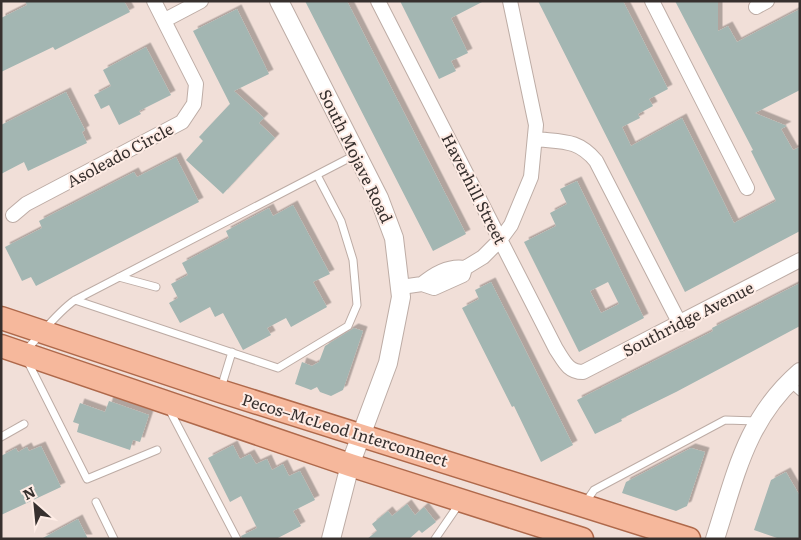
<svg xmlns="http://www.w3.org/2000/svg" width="801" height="540" viewBox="0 0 801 540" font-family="Literata,serif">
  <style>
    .building { fill: #a3b6b2; fill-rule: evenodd; filter: url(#shadow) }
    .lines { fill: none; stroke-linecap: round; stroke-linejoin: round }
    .service-casing { stroke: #bdaca5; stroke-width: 9 }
    .minor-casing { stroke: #bdaca5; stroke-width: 16 }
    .tertiary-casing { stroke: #bdaca5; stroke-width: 20 }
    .primary-casing { stroke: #af694b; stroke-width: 25 }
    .service { stroke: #fff; stroke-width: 7 }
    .minor { stroke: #fff; stroke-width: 14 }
    .tertiary { stroke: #fff; stroke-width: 18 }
    .primary { stroke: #f6b89c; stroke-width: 22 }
    .labels { text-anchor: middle; stroke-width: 4; stroke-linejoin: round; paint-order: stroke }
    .street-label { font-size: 16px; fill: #37302e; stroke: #feece5 }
  </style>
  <defs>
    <filter id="shadow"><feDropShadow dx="4.5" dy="-4.5" stdDeviation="0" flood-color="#0004"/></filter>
  </defs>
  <rect width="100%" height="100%" fill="#f1dfd8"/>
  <path class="building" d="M25 1H124L130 12 55 50 53 47 1 72V18L27 5Z
    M305 1H347L466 234 433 251Z
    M400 1H484L451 18 468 53 451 61 456 71 439 79Z
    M538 1H623L668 89 649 99 653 106 638 114 640 118 622 127 631 146 682 118 734 223 776 201 751 151 753 150 675 1H718V31L728 26 737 42 800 9V90L755 113 787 126 781 129 793 150 800 147V231L685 292Z
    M237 9 269 74 234 91 264 118 259 123 275 138 223 194 186 160 203 141 199 137 230 104 193 31Z
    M146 47 171 95 139 111 141 114 119 125 109 105 101 109 94 95 111 86 103 70Z
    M66 92 85 130 82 132 87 143 28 171 24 162 1 174V125Z
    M176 157 199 202 36 286 31 277 22 281 5 247 42 228 39 221 134 172 137 177Z
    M577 181 644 318 579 352 524 242 556 226 550 213 567 204 560 189ZM608 282 619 304 601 313 590 291Z
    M293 205 330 274 313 282 327 307 291 327 286 318 267 328 271 335 243 350 223 313 215 317 210 307 180 323 169 303 178 298 171 284 188 275 182 263 229 238 226 231 269 208 273 216Z
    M491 282 573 445 541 462 514 406 512 407 462 308 479 299 475 290Z
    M800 283V326L676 392 621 419 622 421 595 434 577 400 713 331 712 328Z
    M354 328 363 331 343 390 331 396 320 392 317 387 311 390 295 384 302 362 312 366 319 362 325 346Z
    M109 401 149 415 140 442 133 440 130 450 77 432 79 424 73 422 80 403 105 412Z
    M233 445 240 459 250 454 256 464 267 459 272 470 283 464 289 476 300 471 315 500 293 511 301 526 276 539H242L241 536 257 528 241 496 230 502 208 458Z
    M41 446 61 487 1 515V456L16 448 18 452 27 447 29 451Z
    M691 448 705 452 687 506 676 511 622 493 626 482Z
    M786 472 800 496V539H780L754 530 771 480Z
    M407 504 415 515 424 507 436 522 422 533 419 530 409 539H367L377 531 372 524 388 511 392 516Z
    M78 519 88 539H41Z"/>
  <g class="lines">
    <defs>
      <path id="service" d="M119 277 156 287
        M75 300 278 368 348 326 357 305 353 260 341 221 317 175
        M25 351C42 334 55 314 75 300L357 154
        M27 360 87 479 157 450
        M789 382 800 392
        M221 388 232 352
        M169 409 237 539
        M1 437 24 424
        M96 502 114 539
        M585 503 594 490 725 420 757 421
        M435 539 459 504"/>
      <path id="minor" d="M378 1 556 349C564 361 568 372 583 372L800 260
        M652 1 747 188
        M756 7 767 1
        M165 20 201 1
        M536 139C562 142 578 139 596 161L680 324
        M13 215 26 204 182 122 194 104 196 84 154 1
        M422 284C434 274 449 265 465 268
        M401 287 422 284 434 288 463 275 465 268 483 257 500 240 511 225 531 177 536 125 510 1"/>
      <path id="tertiary" d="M279 1 379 198 394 238 401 297 388 363 350 465 331 539
        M715 539C736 474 746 419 800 372"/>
      <path id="primary" d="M1 318 220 391 689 539
        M1 346 350 465 582 539"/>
    </defs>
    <use href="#service" class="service-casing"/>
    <use href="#minor" class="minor-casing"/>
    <use href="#tertiary" class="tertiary-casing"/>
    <use href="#primary" class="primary-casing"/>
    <use href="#service" class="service"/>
    <use href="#minor" class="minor"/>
    <use href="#tertiary" class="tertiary"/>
    <use href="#primary" class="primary"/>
  </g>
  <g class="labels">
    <g class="street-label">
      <text transform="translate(120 155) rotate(-28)" y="6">Asoleado Circle</text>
      <text transform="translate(356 156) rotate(64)" y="6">South Mojave Road</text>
      <text transform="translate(474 189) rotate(63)" y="6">Haverhill Street</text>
      <text transform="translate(688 319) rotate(-27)" y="6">Southridge Avenue</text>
      <text transform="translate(345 430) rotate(17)" y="6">Pecos–McLeod Interconnect</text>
    </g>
  </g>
  <rect width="801" height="540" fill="none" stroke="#37302e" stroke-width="5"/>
  <g transform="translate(35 505) rotate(333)" stroke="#feece5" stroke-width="4" paint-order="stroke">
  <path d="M0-4L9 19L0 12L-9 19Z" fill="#37302e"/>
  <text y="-8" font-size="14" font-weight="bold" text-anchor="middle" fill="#37302e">N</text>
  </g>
</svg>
